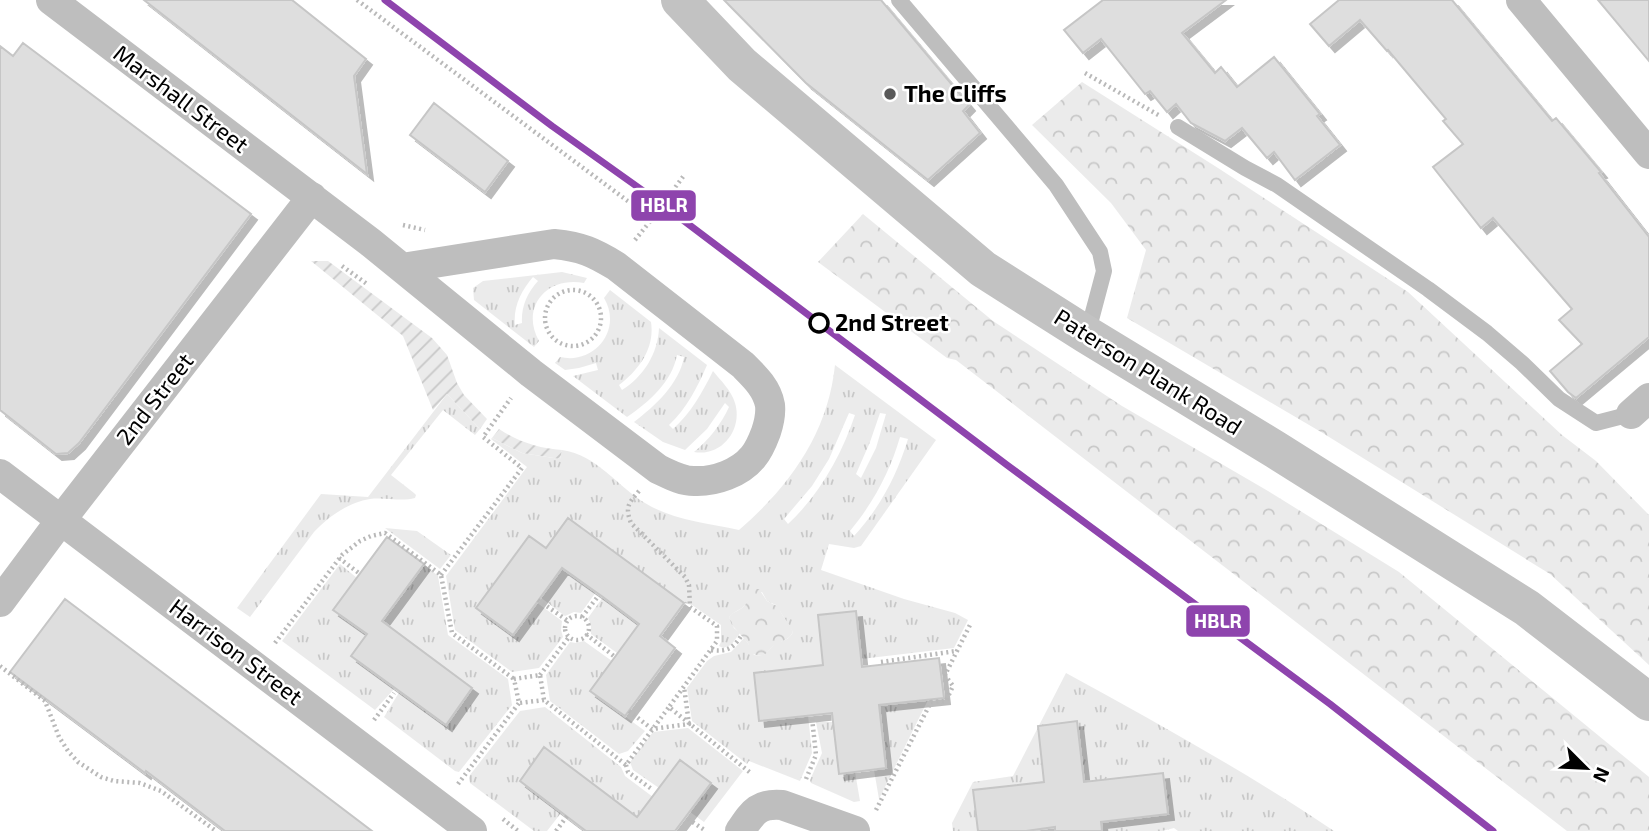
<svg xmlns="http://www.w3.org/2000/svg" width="1649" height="831" viewBox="0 0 1649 831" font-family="'Exo 2',sans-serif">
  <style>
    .grass { fill: url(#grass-tufts); fill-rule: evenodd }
    .forest { fill: url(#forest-crowns) }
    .garden { fill: url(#garden-furrows) }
    .building { fill: #dedede; stroke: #c6c6c6; stroke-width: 2; filter: url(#shadow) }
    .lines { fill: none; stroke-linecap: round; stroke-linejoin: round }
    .path { stroke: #b9b9b9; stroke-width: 4.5; stroke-dasharray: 2 3.5; stroke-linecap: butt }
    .lane { stroke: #bebebe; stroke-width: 16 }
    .street { stroke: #bebebe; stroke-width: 30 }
    .secondary { stroke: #c2c2c2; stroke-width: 38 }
    .rail-1-casing { stroke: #fff; stroke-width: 12 }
    .rail-1 { stroke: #8e44ad; stroke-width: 7 }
    .poi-dot { fill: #595959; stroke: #fff; stroke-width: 2.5 }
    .stop-dot { fill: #fff; stroke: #000; stroke-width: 3.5 }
    .labels { text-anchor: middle; stroke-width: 5; stroke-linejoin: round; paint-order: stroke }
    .poi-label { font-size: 23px; font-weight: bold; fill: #000; stroke: #fff; text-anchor: start }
    .street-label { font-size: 23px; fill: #000; stroke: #fff }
    .stop-label { font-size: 23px; font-weight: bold; fill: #000; stroke: #fff; text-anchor: start }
    .line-badge { stroke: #fff; stroke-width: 2.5 }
    .badge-label { font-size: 19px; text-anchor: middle; font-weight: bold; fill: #fff }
  </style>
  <defs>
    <pattern id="grass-tufts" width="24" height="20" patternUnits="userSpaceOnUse" patternTransform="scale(1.75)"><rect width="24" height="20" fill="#ebebeb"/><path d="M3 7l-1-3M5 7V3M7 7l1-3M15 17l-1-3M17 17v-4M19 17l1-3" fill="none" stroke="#c8c8c8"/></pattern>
    <pattern id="forest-crowns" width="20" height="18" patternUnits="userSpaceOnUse" patternTransform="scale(1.75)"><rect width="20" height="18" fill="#ebebeb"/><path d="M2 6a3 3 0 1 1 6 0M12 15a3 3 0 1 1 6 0" fill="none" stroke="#c8c8c8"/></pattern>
    <pattern id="garden-furrows" width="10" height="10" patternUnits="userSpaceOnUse" patternTransform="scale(1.75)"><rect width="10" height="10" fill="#ebebeb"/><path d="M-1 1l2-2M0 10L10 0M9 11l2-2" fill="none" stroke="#c8c8c8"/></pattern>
    <filter id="shadow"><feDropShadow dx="6" dy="6" stdDeviation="0" flood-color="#0004"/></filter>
  </defs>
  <rect width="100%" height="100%" fill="#fff"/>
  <path class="grass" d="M562 272 587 278 584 283C547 276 520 307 539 341L534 347 474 300 473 288 483 281ZM533 277 538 281C527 293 521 307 522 323L515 325C513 307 521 291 533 277Z
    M610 290 651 322C655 348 639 370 619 385L622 390C643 377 658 354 659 328L707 365C697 388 687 408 669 425L673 429C691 413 702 393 713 371 721 381 731 390 735 403 743 429 722 457 694 452 708 441 722 423 729 407L725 403 707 429 685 450 663 442 634 422C655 406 679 384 684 357L677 355C672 382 649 402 627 417L573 376 598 370 596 363 579 368 565 370 555 363 560 357C594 365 623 330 604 298Z
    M835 365 936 440 861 546 854 548 829 544 821 570 904 599 955 613 968 620 954 648 861 659 818 615 823 665 754 674 760 721 808 715 812 753 800 781 749 761 747 764 692 721 687 688 707 661 714 656 731 652 744 638 748 643 754 655C768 657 765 652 774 645 782 639 787 643 793 632L776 605 767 601 762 592C746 598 754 596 744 606 739 611 734 611 729 617L734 628 740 633 731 645 723 648 719 646 721 642V625L692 605 684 603 568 519 546 548 528 536 476 607 536 602 562 621 561 630 563 637 539 668 512 672 455 630 446 576 527 467 491 439 492 438 522 453 560 459 562 450C597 455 617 486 645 503 672 520 708 523 739 530 790 486 828 433 835 365ZM849 413 855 415C841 456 820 494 788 524L784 519 812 486 829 459ZM880 413 886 414 876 448 861 478 856 474 870 442ZM900 437 908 439C897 475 880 508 854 536L850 531C873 503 890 472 900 437Z
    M447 394 480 429 475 435 443 410 391 475 414 493 416 495 415 498C401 502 385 497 370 499 349 502 328 517 314 532L250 617 237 608 321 494 368 497Z
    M385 528 417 531 451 555 440 569Z
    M340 564 357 578 334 610 367 634 395 688 375 710 282 641Z
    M424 564 438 576 448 635 508 679 512 705 459 772 455 771 384 717 400 691 446 725 472 688 382 621Z
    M562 568 596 592 581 613 574 612 565 616 540 597Z
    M603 597 639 624 617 653 591 634V625L588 618Z
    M584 641 612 661 590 691 645 731 628 751 619 754 550 701 546 675 570 642 576 643Z
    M1066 673C1157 723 1248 773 1334 831H1178L1174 828 1162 831H1102L1101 822 1168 814 1163 773 1084 782 1077 721 1038 727 1044 782 974 790 978 831H953L952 823 973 782 1013 776Z
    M928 700 879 799 874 770 886 768 879 705Z
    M545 707 621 767 625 776 653 797 637 817 544 747 520 781 561 813 547 831H534L470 783 469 778 470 775 520 711Z
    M816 722H833L855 772 860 801 854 802 811 783 810 780 822 753Z
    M688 728 743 771 704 822 690 812 711 783 680 760 659 788 633 770 630 762 653 732Z"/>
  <path class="forest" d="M1082 82 1218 168 1408 292 1562 435 1596 461 1649 515V665L1550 574 1321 432 1127 318 1146 250 1111 203 1032 125Z
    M863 214 993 321 1122 406 1268 491 1399 572 1649 777V831H1567L956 360 947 358 818 262Z
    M756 589H759L767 601 779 607C780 615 790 623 793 632 788 641 783 640 775 645 765 651 768 660 751 653L748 643 732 625 729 617C733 611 738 612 743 607 749 602 750 594 756 589Z"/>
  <path class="garden" d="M311 261H328L432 338 447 355 457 383 464 395 487 419 480 429 447 394 433 410 403 336Z
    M499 429C519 442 539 448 562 450L560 459 522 453 492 438Z"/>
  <path class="building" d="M144 0H292L366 59 354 76 367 174Z
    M724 0H881L969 105 963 111 980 133 928 180 806 83Z
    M1103 0H1226L1182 33 1215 73 1221 67 1237 87 1274 57 1320 114 1317 116 1340 145 1295 180 1274 152 1267 158 1242 128 1225 141 1191 123 1176 104 1167 112 1150 91 1145 94 1101 39 1083 53 1064 30Z
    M1339 0H1452L1552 121 1556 118 1601 172 1599 173 1649 237V337L1576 398 1568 392 1550 371 1582 344 1559 320 1572 309 1493 218 1481 228 1433 167 1463 144 1443 121 1446 119 1388 50 1387 51 1360 20 1329 46 1310 24Z
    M1598 0H1649V61Z
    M23 43 251 214 79 443 68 453 56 454 0 410V46L13 56Z
    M434 103 508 161 485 192 410 135Z
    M568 518 684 603 660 636 675 648 625 716 590 691 639 624 603 597 562 568 513 635 476 608 529 536 546 548Z
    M387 537 424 564 382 621 472 688 446 725 351 656 367 634 333 610Z
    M65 599 293 771 372 831H225L146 771 145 773 10 672Z
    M856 611 862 667 939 658 944 698 879 705 886 768 839 774 832 713 759 721 754 673 823 665 818 615Z
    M1077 721 1084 782 1163 773 1168 814 1101 822 1102 831H1055V827L1026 831H978L973 790 1044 782 1038 726Z
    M544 747 637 817 680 760 711 783 675 831H586L520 781Z"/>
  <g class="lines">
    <path class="path" d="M357 0 652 219 685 174
      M1085 73 1160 116
      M403 225 425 230
      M635 240 652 219
      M342 266 367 284
      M545 318a28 28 0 1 1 56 0a28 28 0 1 1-56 0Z
      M639 491C628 504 625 507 631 523L685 577 689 585 690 607 717 626V641L669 707
      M339 558 360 574
      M441 575 522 468 483 437 511 398
      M538 600 568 621
      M565 628a12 12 0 1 1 24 0a12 12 0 1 1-24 0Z
      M582 617 599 595
      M586 634 615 657
      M275 643 342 555 360 541 371 536 385 533 441 575 452 633 514 679
      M711 650C726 652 733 649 741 636
      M881 662 956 651
      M0 666 45 701 59 737 68 751 78 762 101 777 114 781 140 783 161 791 216 831
      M540 675 569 637
      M544 700 519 703 514 679 540 675 544 700 626 765 669 707 752 774
      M629 711 652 729 689 724 684 687
      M374 720 394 693
      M626 765 628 772 653 790
      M806 779 816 755 812 718
      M458 784 519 703
      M876 810 931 702 946 701 953 686 945 675 970 625
      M503 819 518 831
      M688 819 706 831
      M556 831 567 816"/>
    <path class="lane" d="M899 0 1056 185 1100 252 1104 271 1087 335
      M1178 127 1245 168 1277 185 1428 289 1487 333 1522 363 1559 399 1596 423 1631 414"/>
    <path class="street" d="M51 0 370 242 531 373 658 469C669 474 681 481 694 481 715 482 740 473 753 457 759 450 763 440 766 432 769 423 771 414 770 405 767 388 754 376 743 365L616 266C593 252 582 247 554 244L402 268
      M1521 0 1649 154
      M1631 414 1649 398
      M0 474 472 831
      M0 602 61 520 312 197
      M740 831C753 812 758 803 782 805L855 831"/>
    <path class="secondary" d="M680 0 742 65 983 269 1087 335 1276 450 1527 608 1649 702"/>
    <defs>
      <path id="rail-1" d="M385 0 552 126 663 205 1007 465 1330 704 1493 831"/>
    </defs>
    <use href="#rail-1" class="rail-1-casing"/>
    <use href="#rail-1" class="rail-1"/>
  </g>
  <circle class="poi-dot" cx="890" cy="94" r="7"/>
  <circle class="stop-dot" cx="819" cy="323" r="9"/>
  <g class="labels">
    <g class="poi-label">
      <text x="904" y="102">The Cliffs</text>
    </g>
    <g class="street-label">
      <text transform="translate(181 99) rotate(37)" y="8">Marshall Street</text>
      <text transform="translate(1148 372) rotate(32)" y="8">Paterson Plank Road</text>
      <text transform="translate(155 399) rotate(-52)" y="8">2nd Street</text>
      <text transform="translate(236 652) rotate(37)" y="8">Harrison Street</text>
    </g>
    <g class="stop-label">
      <text x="835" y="331">2nd Street</text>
    </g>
  </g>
  <g class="line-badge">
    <rect x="630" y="189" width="67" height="33" rx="7" fill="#8e44ad"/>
    <rect x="1185" y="604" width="66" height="34" rx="7" fill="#8e44ad"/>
  </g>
  <g class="badge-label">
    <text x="664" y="212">HBLR</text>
    <text x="1218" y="628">HBLR</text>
  </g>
  <g transform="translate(1586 768) rotate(114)" stroke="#ffffff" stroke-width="5" paint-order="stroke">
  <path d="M0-5L12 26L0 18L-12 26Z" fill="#000000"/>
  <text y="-10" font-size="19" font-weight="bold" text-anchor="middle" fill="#000000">N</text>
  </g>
</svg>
